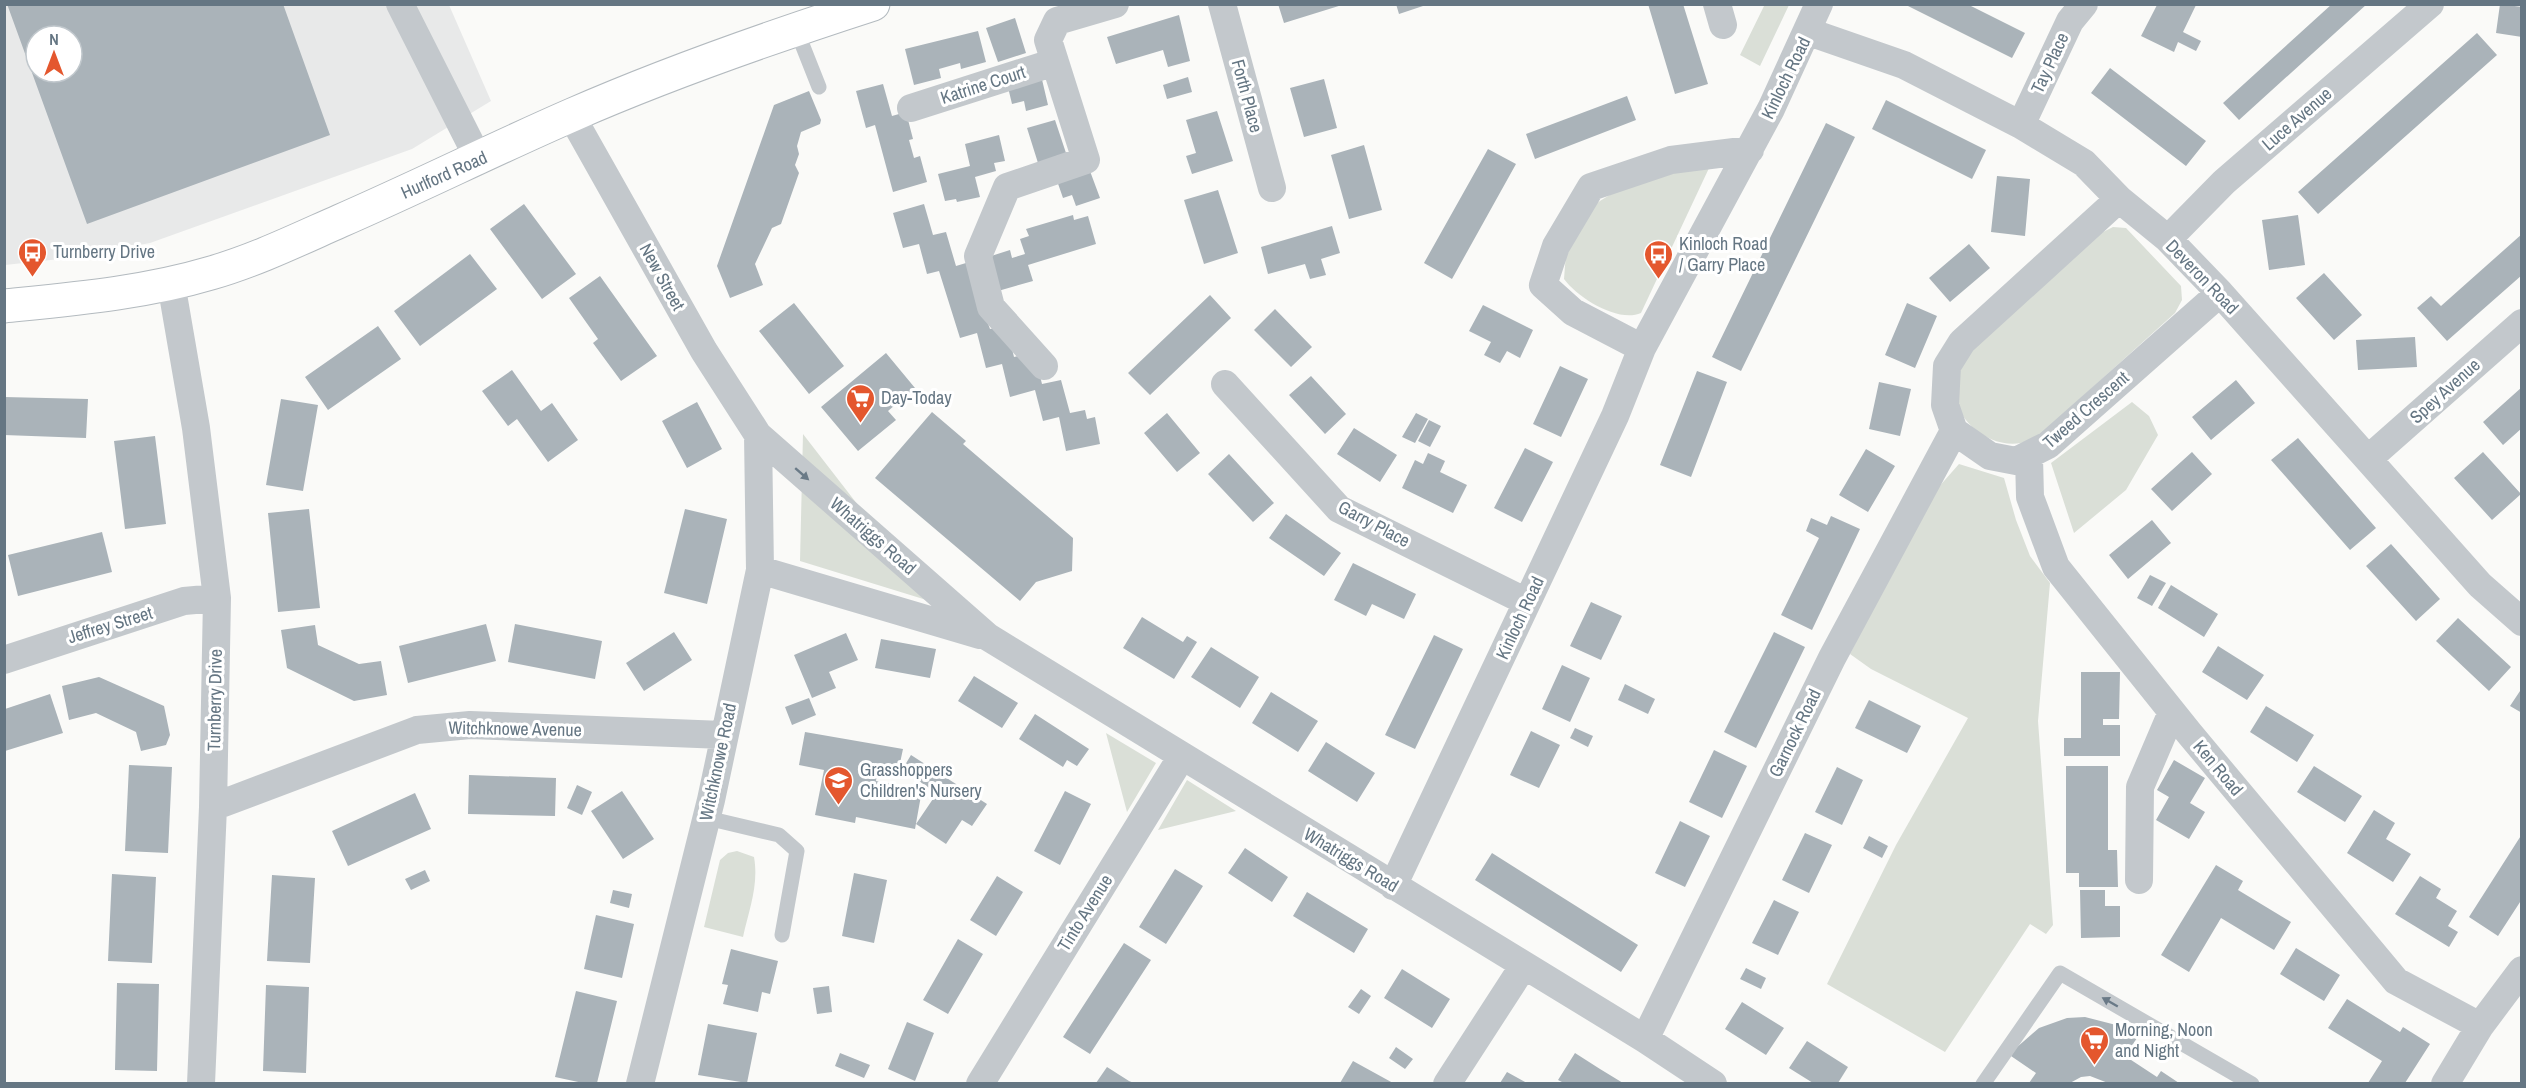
<svg xmlns="http://www.w3.org/2000/svg" width="2526" height="1088" viewBox="0 0 2526 1088" font-family="'Archivo Narrow',sans-serif">
  <style>
    .built { fill: #e8e9e9; fill-rule: evenodd }
    .green { fill: #dadfd7 }
    .building { fill: #aab3b9; fill-rule: evenodd }
    .lines { fill: none; stroke-linecap: round; stroke-linejoin: round }
    .secondary-casing { stroke: #b3babf; stroke-width: 35 }
    .lane { stroke: #c3c8cc; stroke-width: 15 }
    .street { stroke: #c3c8cc; stroke-width: 28 }
    .secondary { stroke: #fff; stroke-width: 33 }
    .oneway { fill: #6a7a87 }
    .labels { text-anchor: middle; stroke-width: 6; stroke-linejoin: round; paint-order: stroke }
    .street-label { font-size: 18px; fill: #657683; stroke: #fff }
    .poi-label { font-size: 18px; fill: #657683; stroke: #fff; text-anchor: start }
  </style>
  <rect width="100%" height="100%" fill="#fafaf8"/>
  <path class="built" d="M4 5H449L491 101 412 149 150 243 69 258 5 265ZM36 36H72V72H36Z"/>
  <path class="green" d="M1765 4 1789 5 1760 66 1740 55Z
    M1693 166H1710L1641 313C1618 323 1578 298 1564 279 1565 269 1565 257 1568 247 1581 190 1646 182 1693 166Z
    M2113 227 2126 228 2181 286 2182 300 2175 313 2042 433C2036 436 2028 441 2021 443 1987 449 1949 416 1955 382 1957 373 1963 364 1966 356L2101 233Z
    M2132 402 2149 416 2158 435 2126 490 2074 533 2051 463Z
    M803 434 933 602 800 561Z
    M1959 464 2004 478 2016 520 2030 556 2050 583 2038 721 2053 925 2046 934 2030 924 1945 1052 1827 984 1896 845 1968 718 1871 669 1850 654 1922 506Z
    M1106 733 1156 763 1127 812Z
    M1187 780 1236 811 1158 830Z
    M737 851 754 857C759 885 749 910 743 937L704 927 720 860 728 853Z"/>
  <path class="building" d="M7 4H283L330 135 87 224ZM36 36H72V72H36Z
    M1278 4H1342V5L1284 23Z
    M1396 4H1426V5L1399 14Z
    M1648 4H1683L1708 84 1675 94Z
    M1904 4H1967L2025 33 2012 58Z
    M2332 4H2367L2239 120 2223 103Z
    M2500 4 2522 7V37L2496 33Z
    M2157 5H2196L2183 32 2201 41 2196 51 2178 42 2174 52 2141 36Z
    M1179 15 1190 61 1168 67 1163 50 1116 64 1107 37Z
    M1015 18 1026 53 998 62 986 28Z
    M978 31 986 62 961 69 960 63 939 69 941 78 914 85 905 49Z
    M2477 33 2497 55 2318 214 2298 192Z
    M2110 68 2206 141 2186 166 2091 93Z
    M1040 71 1048 105 1026 111 1024 101 1012 104 1006 79Z
    M1188 77 1192 92 1167 99 1163 85Z
    M1324 79 1337 128 1304 137 1290 88Z
    M883 84 892 116 906 112 913 139 909 140 914 158 920 156 927 182 893 192 875 125 866 128 856 91Z
    M809 91 821 120 820 124 801 132 797 146 799 154 795 165 799 173 781 224 772 228 755 264 763 285 730 298 717 266 774 105Z
    M1627 96 1636 120 1535 159 1526 134Z
    M1886 100 1986 150 1972 179 1872 129Z
    M1217 111 1233 161 1192 174 1186 156 1196 153 1186 120Z
    M1055 120 1066 153 1038 163 1027 128Z
    M1826 123 1855 137 1741 371 1712 357Z
    M999 135 1005 161 994 163 996 171 975 177 980 197 957 202 956 199 945 201 938 174 970 166 965 144Z
    M1364 145 1382 210 1349 219 1331 155Z
    M1488 149 1516 164 1452 279 1424 263Z
    M1087 163 1100 198 1076 206 1072 195 1063 198 1055 175Z
    M1997 176 2030 179 2025 236 1991 232Z
    M1218 190 1238 253 1204 264 1184 200Z
    M524 204 576 274 542 299 490 229Z
    M924 204 933 235 946 232 956 266 966 263 990 329 1006 325 1014 357 1034 352 1042 384 1061 380 1070 413 1085 410 1087 419 1095 417 1100 444 1066 451 1059 417 1043 421 1035 390 1010 397 1002 364 986 368 977 333 960 338 939 271 927 274 919 244 903 248 893 213Z
    M1073 215 1074 220 1088 216 1096 244 1028 265 1033 281 998 291 988 257 1010 250 1012 258 1025 254 1020 239 1029 236 1026 229Z
    M2298 215 2305 265 2269 270 2262 220Z
    M1332 226 1340 253 1321 259 1326 275 1310 279 1305 264 1268 274 1261 247Z
    M2522 234V275L2447 341 2417 308 2431 296 2441 306Z
    M1969 244 1990 268 1950 302 1929 278Z
    M470 254 497 289 420 346 394 311Z
    M2324 273 2362 315 2334 340 2296 298Z
    M600 276 657 356 621 381 593 343 598 339 569 298Z
    M1210 295 1231 318 1150 395 1128 373Z
    M794 303 844 366 809 394 759 331Z
    M1907 303 1937 316 1915 368 1885 355Z
    M1483 305 1533 330 1520 358 1507 351 1500 363 1484 355 1491 342 1469 331Z
    M1275 309 1312 347 1291 367 1254 330Z
    M378 326 401 359 328 410 305 377Z
    M2415 337 2417 367 2358 370 2356 340Z
    M886 353 915 388 888 411 896 420 858 451 821 407Z
    M1560 366 1588 379 1561 437 1533 424Z
    M512 370 541 411 552 403 578 440 548 462 517 419 508 426 482 391Z
    M1697 371 1727 382 1691 477 1660 465Z
    M1311 376 1346 414 1325 434 1289 395Z
    M2236 380 2255 403 2211 440 2192 417Z
    M1879 382 1911 389 1900 436 1869 429Z
    M2522 387V428L2503 445 2483 422Z
    M4 397 88 399 86 438 4 435Z
    M281 399 318 405 303 491 266 485Z
    M697 402 722 449 687 468 662 421Z
    M932 412 966 441 963 444 1073 538 1072 571 1036 582 1020 601 875 478Z
    M1167 413 1200 453 1177 472 1144 433Z
    M1416 413 1428 419 1415 443 1402 437Z
    M1429 420 1441 426 1430 447 1418 441Z
    M1354 428 1397 455 1380 482 1337 454Z
    M155 436 166 524 125 529 114 441Z
    M2298 438 2376 528 2350 550 2271 460Z
    M1525 448 1553 462 1522 522 1494 508Z
    M1866 449 1895 466 1868 512 1839 495Z
    M2192 452 2212 474 2172 511 2151 489Z
    M2483 452 2521 494 2492 520 2454 478Z
    M1428 453 1445 461 1440 472 1467 485 1453 513 1402 488 1415 460 1423 464Z
    M1229 454 1274 503 1253 522 1208 474Z
    M309 509 320 608 278 612 268 513Z
    M685 509 727 519 707 604 664 593Z
    M1286 514 1341 553 1324 576 1269 538Z
    M1831 516 1860 529 1812 630 1781 615 1819 538 1806 531 1811 518 1827 525Z
    M2152 520 2171 543 2128 579 2109 555Z
    M102 532 112 572 18 596 8 555Z
    M2391 544 2440 599 2416 621 2366 566Z
    M1353 563 1416 594 1404 619 1372 604 1366 616 1334 600Z
    M2150 575 2166 583 2152 606 2137 598Z
    M2171 585 2218 614 2204 637 2158 608Z
    M1591 602 1622 616 1601 660 1570 646Z
    M1142 617 1183 642 1187 636 1197 642 1174 679 1123 648Z
    M2458 618 2511 667 2489 691 2436 641Z
    M486 624 496 661 408 683 399 646Z
    M515 624 602 641 595 679 508 662Z
    M315 625 318 645 359 664 381 661 387 695 354 701 287 668 281 630Z
    M674 632 692 660 644 691 626 663Z
    M1774 632 1805 647 1756 748 1724 732Z
    M846 633 858 660 829 672 836 688 812 698 794 655Z
    M1434 635 1463 649 1415 749 1385 735Z
    M881 639 936 649 930 678 875 668Z
    M2218 646 2264 675 2247 700 2202 672Z
    M1211 647 1259 677 1240 708 1191 677Z
    M1562 665 1590 678 1570 722 1542 709Z
    M2081 672H2120L2119 719H2103V725H2120V756H2064V738H2081Z
    M974 676 1018 703 1002 728 958 701Z
    M99 677 164 706 170 735 166 745 141 751 136 732 96 713 69 720 62 686Z
    M1625 684 1655 699 1648 714 1618 700Z
    M2522 688V713L2510 706Z
    M1271 692 1318 721 1298 752 1252 723Z
    M50 694 63 733 5 751V709Z
    M809 698 816 715 792 725 785 707Z
    M1869 700 1921 726 1907 753 1855 728Z
    M2266 706 2314 735 2297 762 2250 732Z
    M1035 714 1089 749 1077 766 1067 760 1063 767 1019 739Z
    M1575 728 1593 736 1588 747 1570 738Z
    M1531 731 1560 745 1539 788 1510 775Z
    M805 732 903 749 897 777 877 773 876 781 922 790 915 829 856 817 855 823 815 815 824 770 799 765Z
    M1326 742 1375 773 1357 802 1308 771Z
    M1714 750 1747 766 1722 818 1689 802Z
    M911 755 987 804 972 826 962 820 946 844 916 824 937 793 902 770Z
    M2174 760 2205 778 2190 803 2205 812 2189 839 2156 820 2169 797 2157 790Z
    M129 765 172 767 168 853 125 851Z
    M2066 766H2108V850H2117L2118 887H2079V873H2066Z
    M2314 766 2362 796 2345 822 2297 792Z
    M1837 767 1863 780 1842 825 1815 812Z
    M469 775 556 778 555 816 468 814Z
    M577 785 592 792 582 815 567 808Z
    M622 791 654 839 623 859 591 811Z
    M1065 791 1091 804 1060 865 1034 851Z
    M415 793 431 829 348 866 332 831Z
    M2374 810 2395 823 2386 839 2411 854 2393 882 2347 853Z
    M1680 821 1710 836 1685 887 1655 873Z
    M1805 833 1832 845 1809 893 1782 880Z
    M2522 834V899L2498 936 2469 917Z
    M1869 836 1888 846 1882 858 1863 848Z
    M1245 848 1288 877 1272 902 1228 873Z
    M1492 853 1638 945 1621 972 1475 880Z
    M2216 865 2243 881 2238 890 2291 922 2274 950 2221 918 2189 972 2161 955Z
    M1175 869 1203 886 1166 944 1139 927Z
    M425 870 430 881 411 890 405 879Z
    M854 873 887 880 874 943 842 936Z
    M112 874 156 877 152 963 108 961Z
    M272 875 315 878 310 963 267 961Z
    M997 876 1023 892 996 936 970 920Z
    M2420 876 2441 889 2436 898 2457 911 2448 926 2458 932 2449 947 2395 914Z
    M613 890 632 894 629 908 610 903Z
    M2080 890H2105V906H2120V937L2081 938Z
    M1307 892 1368 929 1354 953 1293 916Z
    M1774 900 1799 912 1778 955 1752 943Z
    M596 915 634 924 622 978 584 969Z
    M958 939 983 954 948 1014 923 1000Z
    M1124 943 1151 960 1090 1054 1063 1037Z
    M2296 948 2340 975 2324 1001 2280 974Z
    M731 949 778 961 770 994 762 992 758 1012 723 1004 728 985 722 984Z
    M1746 968 1766 978 1761 989 1740 979Z
    M1402 969 1450 999 1432 1028 1384 998Z
    M117 983 159 984 157 1071 115 1070Z
    M266 985 309 987 306 1073 263 1071Z
    M829 986 832 1012 817 1014 813 988Z
    M1361 989 1371 996 1359 1014 1348 1007Z
    M576 991 617 1001 597 1083H583L555 1077Z
    M2347 999 2400 1032 2403 1027 2430 1044 2405 1083H2368L2382 1061 2328 1028Z
    M1742 1002 1784 1028 1766 1055 1725 1029Z
    M2085 1017 2120 1026 2137 1038 2125 1056 2157 1077 2161 1071 2179 1083H2108L2090 1076 2081 1077 2070 1083H2029L2036 1073 2011 1056 2016 1048 2039 1028 2067 1018Z
    M907 1022 934 1033 915 1081 888 1069Z
    M708 1024 757 1033 747 1083 698 1075Z
    M1807 1041 1848 1067 1838 1083H1813L1789 1068Z
    M1396 1047 1413 1059 1405 1069 1389 1058Z
    M840 1053 870 1065 864 1078 835 1066Z
    M1575 1053 1600 1069 1623 1083H1564L1558 1080Z
    M1353 1061 1393 1083H1340Z
    M1107 1067 1129 1081 1134 1083H1096Z
    M1507 1072 1527 1083H1500Z"/>
  <g class="lines">
    <defs>
      <path id="secondary" d="M4 306C73 299 144 293 211 273 256 260 297 240 340 221 418 187 494 149 572 115 670 72 771 37 873 4"/>
    </defs>
    <use href="#secondary" class="secondary-casing"/>
    <path class="lane" d="M796 29 819 87
      M707 818 779 835 797 851 782 935
      M1983 1084 2060 973 2252 1084"/>
    <path class="street" d="M400 4 479 160
      M1222 4 1272 188
      M1717 4 1723 25
      M1809 32 1904 65 2021 125 2084 163 2119 199 2168 239 2220 293 2480 585 2522 622
      M911 108 1055 62
      M571 115 704 351 758 435 988 637 1645 1039 1713 1084
      M2021 125 2070 21 2084 4
      M2119 199 1962 342 1947 366 1945 405 1954 431 1990 456 2016 461 2048 445 2220 293
      M2168 239 2224 182 2430 4
      M171 283 196 428 217 598 213 807 201 1084
      M1642 348 1573 312 1543 285 1556 246 1591 187 1671 160 1750 150
      M1044 366 991 307 978 256 1007 187 1086 160 1048 40 1057 21 1115 4
      M1225 384 1339 509 1527 602
      M2029 457 2030 497 2056 567 2189 733 2396 981 2480 1026
      M2368 459 2522 323
      M760 570 980 635
      M4 660 184 601 217 598
      M213 807 417 730 470 725 723 735
      M2139 880 2140 787 2172 712
      M1393 886 1615 416 1642 348 1771 109 1819 4
      M1645 1039 1832 658 1954 431
      M640 1084 711 800 760 570 758 435
      M980 1084 1182 756
      M1447 1084 1524 965
      M2445 1084 2480 1026 2522 970"/>
    <use href="#secondary" class="secondary"/>
  </g>
  <defs><path id="oneway-solid" d="M-6-.8H1V-3.2L6.5 0L1 3.2V.8H-6Z" transform="scale(1.5)"/></defs>
  <g class="oneway">
    <use href="#oneway-solid" transform="translate(802 474) rotate(41)"/>
    <use href="#oneway-solid" transform="translate(2110 1002) rotate(-150)"/>
  </g>
  <defs>
    <symbol id="bus-pin" viewBox="-11 -11 22 30"><path d="M0 17L-7.5 6A9.5 9.5 0 1 1 7.5 6Z" fill="#e4572e" stroke="#fff"/><path d="M-5-6H5V4H4V6H2V4H-2V6H-4V4H-5ZM-3.5-4V0h7V-4ZM-3.5 1.2v1.5H-2V1.2ZM2 1.2v1.5H3.5V1.2Z" fill="#fff"/></symbol>
    <symbol id="supermarket-pin" viewBox="-11 -11 22 30"><path d="M0 17L-7.5 6A9.5 9.5 0 1 1 7.5 6Z" fill="#e4572e" stroke="#fff"/><path d="M-6-5.5h2.5l.6 2H6L4.5 2H-2.5L-4.4-4H-6ZM-1.5 3.2a1.3 1.3 0 1 0 .1 0ZM3 3.2a1.3 1.3 0 1 0 .1 0Z" fill="#fff"/></symbol>
    <symbol id="school-pin" viewBox="-11 -11 22 30"><path d="M0 17L-7.5 6A9.5 9.5 0 1 1 7.5 6Z" fill="#e4572e" stroke="#fff"/><path d="M0-5L7-2L0 1L-7-2ZM-4 1L0 2.5L4 1V4Q0 6-4 4Z" fill="#fff"/></symbol>
  </defs>
  <g fill-rule="evenodd">
    <use href="#bus-pin" x="16" y="236" width="33" height="45"/>
    <use href="#bus-pin" x="1642" y="238" width="33" height="45"/>
    <use href="#supermarket-pin" x="844" y="382" width="33" height="45"/>
    <use href="#school-pin" x="822" y="764" width="33" height="45"/>
    <use href="#supermarket-pin" x="2078" y="1024" width="33" height="45"/>
  </g>
  <g class="labels">
    <g class="street-label">
      <text transform="translate(2050 63) rotate(-65)" y="6">Tay Place</text>
      <text transform="translate(1786 78) rotate(-64)" y="6">Kinloch Road</text>
      <text transform="translate(983 85) rotate(-18)" y="6">Katrine Court</text>
      <text transform="translate(1247 96) rotate(75)" y="6">Forth Place</text>
      <text transform="translate(2297 119) rotate(-41)" y="6">Luce Avenue</text>
      <text transform="translate(444 175) rotate(-24)" y="6">Hurlford Road</text>
      <text transform="translate(662 277) rotate(61)" y="6">New Street</text>
      <text transform="translate(2202 277) rotate(46)" y="6">Deveron Road</text>
      <text transform="translate(2445 391) rotate(-42)" y="6">Spey Avenue</text>
      <text transform="translate(2086 410) rotate(-41)" y="6">Tweed Crescent</text>
      <text transform="translate(1374 524) rotate(28)" y="6">Garry Place</text>
      <text transform="translate(873 536) rotate(41)" y="6">Whatriggs Road</text>
      <text transform="translate(1520 618) rotate(-65)" y="6">Kinloch Road</text>
      <text transform="translate(110 625) rotate(-17)" y="6">Jeffrey Street</text>
      <text transform="translate(215 700) rotate(-89)" y="6">Turnberry Drive</text>
      <text transform="translate(515 729) rotate(1)" y="6">Witchknowe Avenue</text>
      <text transform="translate(1795 733) rotate(-64)" y="6">Garnock Road</text>
      <text transform="translate(718 762) rotate(-78)" y="6">Witchknowe Road</text>
      <text transform="translate(2218 768) rotate(50)" y="6">Ken Road</text>
      <text transform="translate(1351 860) rotate(31)" y="6">Whatriggs Road</text>
      <text transform="translate(1085 913) rotate(-58)" y="6">Tinto Avenue</text>
    </g>
    <g class="poi-label">
      <text x="1679" y="250">Kinloch Road<tspan x="1679" dy="21">/ Garry Place</tspan></text>
      <text x="53" y="258">Turnberry Drive</text>
      <text x="881" y="404">Day-Today</text>
      <text x="860" y="776">Grasshoppers<tspan x="860" dy="21">Children's Nursery</tspan></text>
      <text x="2115" y="1036">Morning, Noon<tspan x="2115" dy="21">and Night</tspan></text>
    </g>
  </g>
  <rect width="2526" height="1088" fill="none" stroke="#657683" stroke-width="12"/>
  <g transform="translate(54 54)"><circle r="28" fill="#ffffff" stroke="#c1c8cd" stroke-width="1.5"/>
  <path d="M0-4.5L10 22L0 15L-10 22Z" fill="#e4572e"/>
  <text y="-9" font-size="16" font-weight="bold" text-anchor="middle" fill="#657683">N</text>
  </g>
</svg>
